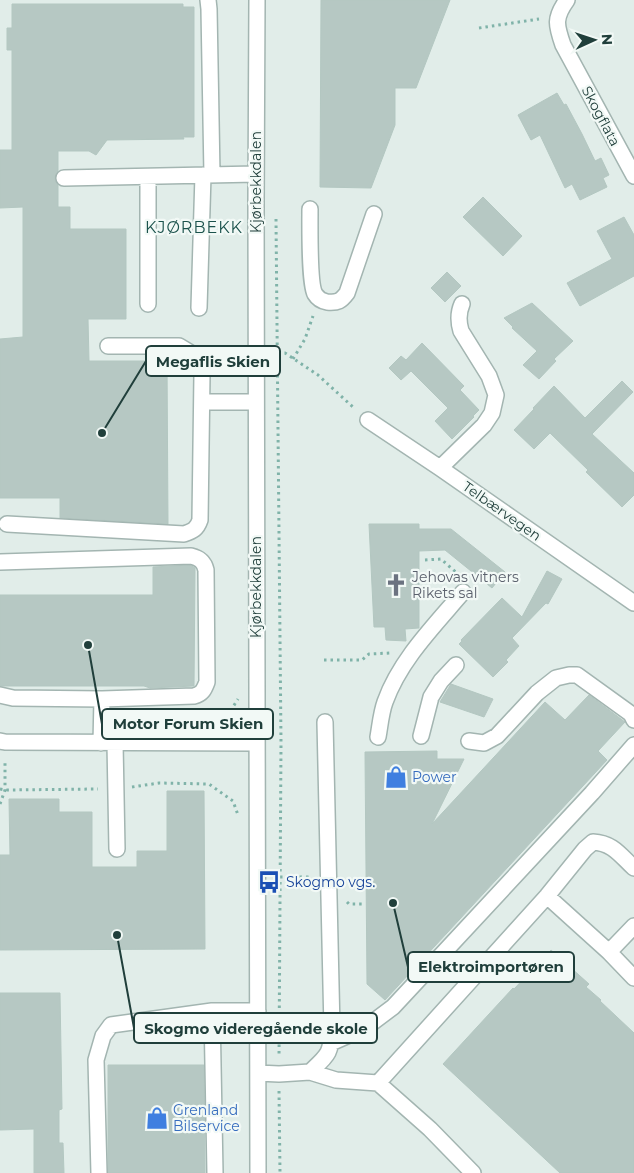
<svg xmlns="http://www.w3.org/2000/svg" width="634" height="1173" viewBox="0 0 634 1173" font-family="Montserrat,sans-serif">
  <style>
    .building { fill: #b6c8c3; stroke: #b3c7c1 }
    .lines { fill: none; stroke-linecap: round; stroke-linejoin: round }
    .minor-casing { stroke: #a3b5b1; stroke-width: 18 }
    .path { stroke: #80b3a9; stroke-width: 3; stroke-dasharray: 2.5 4; stroke-linecap: butt }
    .minor { stroke: #fff; stroke-width: 15 }
    .labels { text-anchor: middle; stroke-width: 4.5; stroke-linejoin: round; paint-order: stroke }
    .street-label { font-size: 14px; fill: #203f3b; stroke: #f2f9f6 }
    .worship-label { font-size: 14px; fill: #5b616d; stroke: #f2f9f6; text-anchor: start }
    .shop-label { font-size: 14px; fill: #366cbe; stroke: #f2f9f6; text-anchor: start }
    .transit-label { font-size: 14px; fill: #164399; stroke: #f2f9f6; text-anchor: start }
    .quarter-label { font-size: 16px; letter-spacing: 1px; fill: #1b524c; stroke: #f2f9f6 }
    .leader { fill: none; stroke: #203f3b; stroke-width: 2 }
    .callout-dot { fill: #203f3b; stroke: #f2f9f6; stroke-width: 2 }
    .callout { fill: #f2f9f6; stroke: #203f3b; stroke-width: 2 }
    .callout-label { font-size: 15px; text-anchor: middle; font-weight: bold; fill: #203f3b }
  </style>
  <rect width="100%" height="100%" fill="#e1ede9"/>
  <path class="building" d="M321 0H450L416 88H395V125L371 188 320 187Z
    M12 4H183V7H194V137H183L184 139 107 140 96 155 89 151H58V171L56 174 55 178 56 182 58 185V207H70V229H126V319H88L89 361H167L168 524 60 518V498H0V339L23 337V207L0 208V150H12V50H7V28H12Z
    M557 93 564 105 566 104 582 134 595 161 601 158 609 175 603 178 607 187 580 200 572 184 565 188 540 135 531 140 518 115Z
    M483 197 522 236 503 256 463 217Z
    M624 217 634 235V276L580 306 567 283 612 259 597 231Z
    M447 272 461 286 445 302 431 288Z
    M532 303 573 341 554 359 556 361 539 379 523 365 537 351 512 328 513 327 504 318Z
    M422 343 464 386 460 390 479 410 473 416 474 417 452 439 435 421 448 408 411 371 401 380 389 368 401 356 406 360Z
    M622 381 633 392 592 434 634 473V495L622 507 586 472 588 470 550 433 534 449 514 430 534 409 533 408 554 386 585 418Z
    M369 524H419V529H451L505 572 492 588 445 550 419 551V628L405 629 406 641 386 640 385 627H374Z
    M190 565 195 568 194 686 150 688 144 686H0V595H153V567Z
    M547 571 562 579 548 604 546 603 512 638 519 646 506 660 508 662 493 677 459 644 462 641 461 640 502 598 522 617Z
    M451 684 493 699 484 717 440 702Z
    M589 695 625 722 598 751 607 760 385 1000 367 984 365 752 437 751V759H464L432 824 545 702 565 720Z
    M167 791H204L205 949 0 950V855H10L9 799H59V812H92V867H137V851H167Z
    M551 950 589 984 586 987 601 1000 600 1001 634 1033V1173H560L443 1064 513 988 514 989Z
    M0 993H60L62 1109 59 1110V1143H63L64 1173H34V1129L0 1130Z
    M108 1065H204L205 1173H108Z"/>
  <g class="lines">
    <defs>
      <path id="minor" d="M208 0 209 9 212 175
        M257 0 256 204 258 1173
        M567 0C554 18 556 25 563 45L634 176
        M64 178 256 174
        M310 209C310 224 309 284 315 294 318 299 322 301 327 302 338 303 341 301 347 293L374 214
        M148 304V177
        M199 308 203 175
        M202 402H256
        M368 420 440 468 634 603
        M440 468 484 425 492 413 496 395 489 376 461 331C458 321 458 313 462 304
        M7 524 184 534C193 531 197 529 200 520L202 374 199 361 189 352 179 346H108
        M0 562 191 556C199 558 204 561 206 570L207 682C204 690 202 694 194 696L102 699 13 698 0 695
        M421 736 431 697 441 681 456 665
        M378 737C380 726 381 713 385 702 400 660 434 626 463 592
        M0 741 5 742 257 743
        M469 741 484 743 497 736 537 693 556 678 569 675H577L631 714 634 720
        M101 743 102 699
        M115 743 117 849
        M547 896 609 952 634 978
        M609 952 634 926
        M212 1011 215 1173
        M331 1043 365 1028 393 1007 592 793 634 745
        M310 1072C328 1055 331 1054 332 1029L325 722
        M258 1073 279 1074 310 1072 336 1080 378 1083 430 1129 473 1173
        M378 1083 547 896 585 849 593 842C613 843 620 855 634 868
        M99 1173 96 1060 103 1036 111 1025 212 1011H258"/>
    </defs>
    <use href="#minor" class="minor-casing"/>
    <path class="path" d="M479 28 539 19
      M276 219 281 743 279 1057
      M278 353H285L318 375 354 408
      M293 359 305 339 313 316
      M425 560 441 559 459 575
      M324 660H362L369 654 390 653
      M216 724 231 710 238 699
      M132 787 159 783 209 784 233 801 238 815
      M0 789 5 790 98 789
      M0 804 5 790V760
      M280 877H311
      M347 902 349 904H363
      M279 1091 280 1173"/>
    <use href="#minor" class="minor"/>
  </g>
  <defs>
    <symbol id="church-bare" viewBox="-9 -9 18 18"><path d="M-1.2-6h2.4v3.5h3.3v2.4h-3.3V6h-2.4V-.1h-3.3v-2.4h3.3Z" fill="#6b7280" stroke="#f2f9f6" stroke-width="2.5" paint-order="stroke"/></symbol>
    <symbol id="shop-bare" viewBox="-9 -9 18 18"><path d="M-5-2.5h2.3a2.7 3.5 0 0 1 5.4 0H5L5.5 6h-11ZM-1.5-2.5h3a1.5 2.3 0 0 0-3 0Z" fill="#3f7fe0" stroke="#f2f9f6" stroke-width="2.5" paint-order="stroke"/></symbol>
    <symbol id="bus-bare" viewBox="-9 -9 18 18"><path d="M-5-6H5V4H4V6H2V4H-2V6H-4V4H-5ZM-3.5-4V0h7V-4ZM-3.5 1.2v1.5H-2V1.2ZM2 1.2v1.5H3.5V1.2Z" fill="#1a4fb4" stroke="#f2f9f6" stroke-width="2.5" paint-order="stroke"/></symbol>
  </defs>
  <g fill-rule="evenodd">
    <use href="#church-bare" x="380" y="569" width="32" height="32"/>
    <use href="#shop-bare" x="380" y="761" width="32" height="32"/>
    <use href="#bus-bare" x="253" y="866" width="32" height="32"/>
    <use href="#shop-bare" x="141" y="1102" width="32" height="32"/>
  </g>
  <g class="labels">
    <g class="street-label">
      <text transform="translate(601 116) rotate(62)" y="5">Skogflata</text>
      <text transform="translate(256 182) rotate(-90)" y="5">Kjørbekkdalen</text>
      <text transform="translate(502 511) rotate(35)" y="5">Telbærvegen</text>
      <text transform="translate(256 587) rotate(-90)" y="5">Kjørbekkdalen</text>
    </g>
    <g class="worship-label">
      <text x="412" y="582">Jehovas vitners<tspan x="412" dy="16">Rikets sal</tspan></text>
    </g>
    <g class="shop-label">
      <text x="412" y="782">Power</text>
      <text x="173" y="1115">Grenland<tspan x="173" dy="16">Bilservice</tspan></text>
    </g>
    <g class="transit-label">
      <text x="286" y="887">Skogmo vgs.</text>
    </g>
    <g class="quarter-label">
      <text x="194" y="233">KJØRBEKK</text>
    </g>
  </g>
  <path class="leader" d="M102 433L146 361M88 645L102 724M393 903L408 967M117 935L134 1028"/>
  <g class="callout-dot">
    <circle cx="102" cy="433" r="5"/>
    <circle cx="88" cy="645" r="5"/>
    <circle cx="393" cy="903" r="5"/>
    <circle cx="117" cy="935" r="5"/>
  </g>
  <g class="callout">
    <rect x="146" y="346" width="134" height="30" rx="5"/>
    <rect x="102" y="709" width="171" height="30" rx="5"/>
    <rect x="408" y="952" width="166" height="30" rx="5"/>
    <rect x="134" y="1013" width="243" height="30" rx="5"/>
  </g>
  <g class="callout-label">
    <text x="213" y="367">Megaflis Skien</text>
    <text x="188" y="729">Motor Forum Skien</text>
    <text x="491" y="972">Elektroimportøren</text>
    <text x="256" y="1034">Skogmo videregående skole</text>
  </g>
  <g transform="translate(594 40) rotate(87)" stroke="#f2f9f6" stroke-width="4" paint-order="stroke">
  <path d="M0-4L9 19L0 12L-9 19Z" fill="#203f3b"/>
  <text y="-8" font-size="14" font-weight="bold" text-anchor="middle" fill="#203f3b">N</text>
  </g>
</svg>
